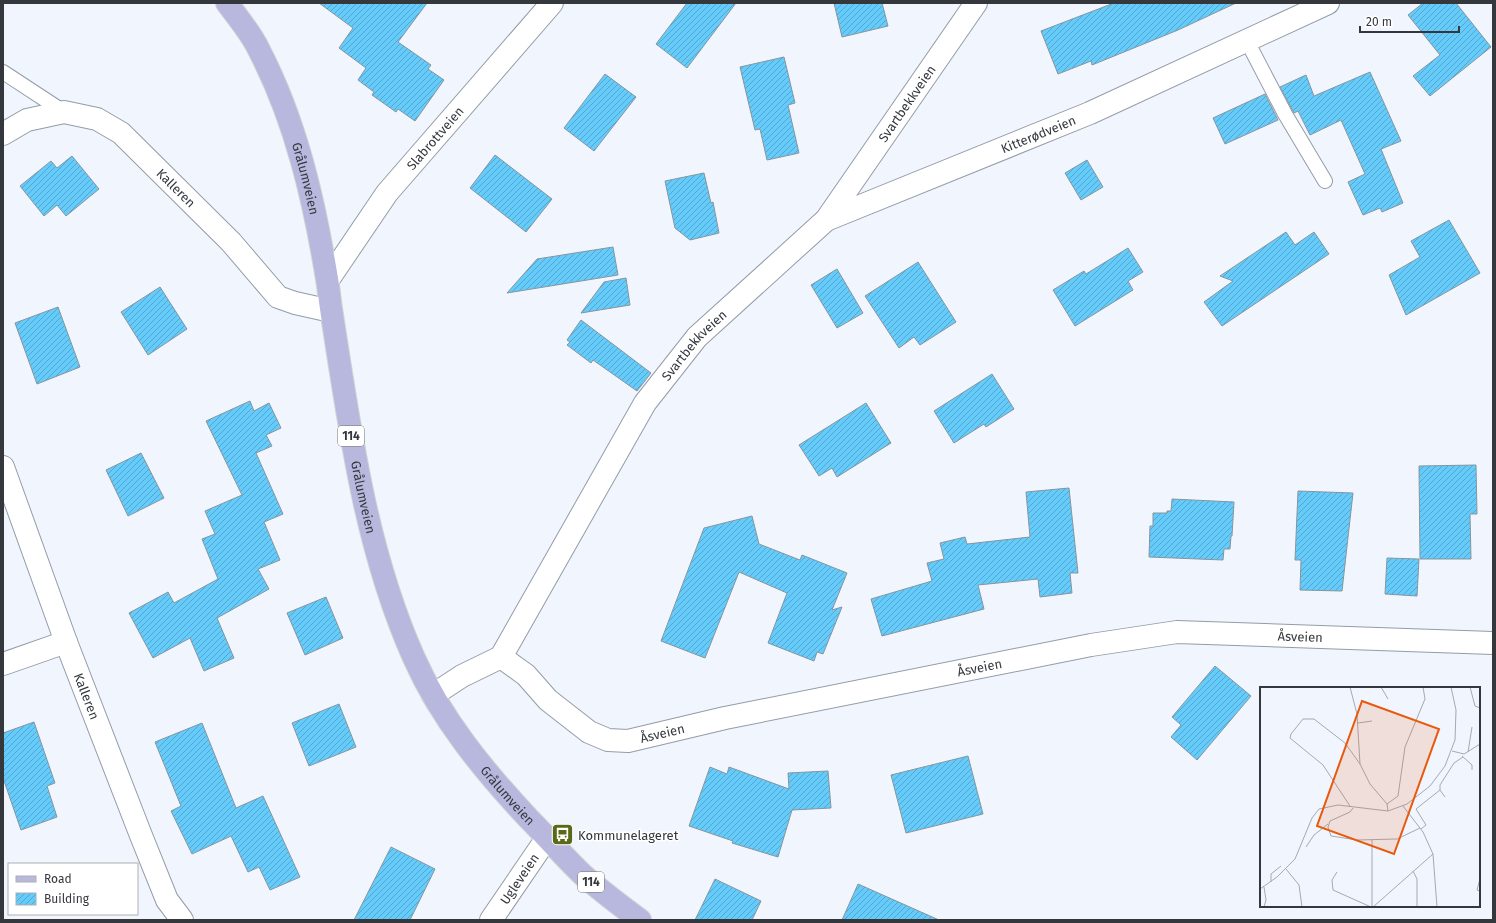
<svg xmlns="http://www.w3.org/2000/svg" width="1496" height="923" viewBox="0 0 1496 923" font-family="'Fira Sans',sans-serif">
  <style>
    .building { fill: url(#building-hatch); stroke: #86959d }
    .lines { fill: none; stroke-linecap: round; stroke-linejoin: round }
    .lane-casing { stroke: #939ca8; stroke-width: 16 }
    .street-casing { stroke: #939ca8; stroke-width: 24 }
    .secondary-casing { stroke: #939ca8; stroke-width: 24 }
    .primary-casing { stroke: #d2d3d4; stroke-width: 24 }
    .lane { stroke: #fff; stroke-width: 14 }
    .street { stroke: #fff; stroke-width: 22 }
    .secondary { stroke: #fff; stroke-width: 22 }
    .primary { stroke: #b8b7dd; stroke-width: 22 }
    .labels { text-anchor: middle; stroke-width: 3; stroke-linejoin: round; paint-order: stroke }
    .shield { fill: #fff; stroke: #717477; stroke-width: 1 }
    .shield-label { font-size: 12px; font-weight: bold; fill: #34383d }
    .street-label { font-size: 13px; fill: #34383d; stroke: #fff }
    .poi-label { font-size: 13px; fill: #34383d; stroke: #fff; text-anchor: start }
    .inset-road { fill: none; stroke: #a5aab1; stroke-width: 1 }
    .view { fill: #e8590c; fill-opacity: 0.15; stroke: #e8590c; stroke-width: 2 }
    .inset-edge { fill: none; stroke: #34383d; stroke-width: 2 }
  </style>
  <defs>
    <pattern id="building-hatch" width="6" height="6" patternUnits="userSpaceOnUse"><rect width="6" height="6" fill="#65cbfa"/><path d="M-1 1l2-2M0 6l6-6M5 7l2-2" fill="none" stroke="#54a6cc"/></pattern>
  </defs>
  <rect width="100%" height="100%" fill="#f1f6fe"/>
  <path class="building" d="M319 3H427L398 42 431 65 428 69 444 80 415 121 398 109 396 112 372 95 374 92 358 80 366 68 339 48 353 28Z
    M687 3H736L687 68 656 44Z
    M834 3H882L888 26 842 37Z
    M1114 3H1236L1178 30 1092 65 1091 61 1058 74 1041 31Z
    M1423 3H1456L1491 47 1430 96 1413 76 1440 55 1408 15Z
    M784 57 795 103 788 105 799 153 767 160 760 129 755 130 740 67Z
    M1370 72 1401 141 1381 149 1403 203 1382 212 1380 208 1363 215 1348 182 1365 174 1341 120 1310 135 1298 111 1294 113 1280 87 1306 75 1314 96Z
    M605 74 636 97 594 151 564 128Z
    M1265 94 1278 120 1225 144 1213 118Z
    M495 155 552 199 526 232 470 188Z
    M72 156 99 189 66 216 57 205 44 216 20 186 51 161 57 168Z
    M1087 160 1103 187 1081 200 1065 173Z
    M704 173 711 203 713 202 719 233 690 240 675 228 665 181Z
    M1449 220 1480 273 1406 315 1389 275 1420 257 1411 241Z
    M1286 232 1295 245 1314 232 1329 254 1222 326 1204 302 1233 281 1220 276Z
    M613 247 618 275 507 293 537 259Z
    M1128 248 1143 272 1128 281 1133 290 1075 326 1053 290 1084 271 1086 274Z
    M918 262 956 322 920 345 914 337 899 348 865 296Z
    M837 269 863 313 837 328 811 285Z
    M626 278 630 305 581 313 604 282Z
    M160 287 187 329 148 355 121 312Z
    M58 307 80 367 37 384 15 323Z
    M581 320 651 373 637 391 593 360 591 363 567 345 570 342 567 340Z
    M992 374 1014 409 986 427 984 424 954 443 934 411Z
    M250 401 254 411 269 403 281 428 266 435 272 446 256 453 283 514 264 522 280 560 258 569 269 589 217 618 234 658 204 671 190 638 153 658 129 613 168 592 174 603 218 579 202 539 215 534 205 511 242 495 206 421Z
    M866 403 891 443 837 477 832 468 819 476 799 445Z
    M141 453 164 498 128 516 106 470Z
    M1476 465 1477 514H1470L1471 559H1420L1419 466Z
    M1069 488 1078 573H1070L1072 593 1040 597 1038 579 978 585 984 609 882 636 871 599 932 581 927 563 944 559 940 543 965 537 967 544 1030 537 1026 492Z
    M1298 491 1353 493 1342 591 1300 590 1301 560H1295Z
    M1172 499 1234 502 1232 536H1231L1230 549H1224L1223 560 1149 557 1150 526H1153V513H1167V511H1171Z
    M752 516 759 544 800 560 802 555 847 573 832 610 842 607 823 654 817 652 814 661 768 643 787 593 739 572 705 658 661 641 704 528Z
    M1387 558 1419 559 1417 596 1385 594Z
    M326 597 343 638 305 655 287 613Z
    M1215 666 1251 696 1197 760 1171 737 1181 725 1172 717Z
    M339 704 356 747 309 766 292 723Z
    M34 722 55 783 47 786 57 817 21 830 3 778V733Z
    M202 723 236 808 263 796 300 877 270 890 259 867 248 872 231 836 192 854 171 811 181 806 155 742Z
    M968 756 983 814 906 833 891 775Z
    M710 767 727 774 729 767 789 789 788 773 828 771 831 808 792 810 778 857 732 843 733 841 689 826Z
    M391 847 435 869 410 920H354Z
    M715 879 761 901 752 920H695Z
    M858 884 939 920H842Z"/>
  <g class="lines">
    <defs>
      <path id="lane" d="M1247 41 1285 114 1325 181
        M3 72 64 112"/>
      <g id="street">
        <path id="s1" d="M3 134 27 120 64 112 97 119 121 133 231 242 278 297 295 303 331 311"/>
        <path id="s2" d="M826 220 1090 113 1328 3"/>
        <path id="s3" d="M328 280 387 193 552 3"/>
        <path id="s4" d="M3 467 66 642 140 833 167 900 182 920"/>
        <path id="s5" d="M501 657 526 675 548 700 589 732 608 740 628 741 725 718 1091 645 1177 632 1493 643"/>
        <path d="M3 664 66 642"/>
        <path id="s6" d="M433 695 462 676 501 657 645 403 697 337 826 220 976 3"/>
      </g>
      <g id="secondary">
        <path id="s7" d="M491 920 547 838"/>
      </g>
      <g id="primary">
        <path id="s8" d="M227 3C238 18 251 33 259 50 296 121 314 200 327 279 329 291 330 303 332 315 350 431 366 551 414 658 441 719 484 771 529 819 547 837 564 857 583 875 601 891 621 906 640 920"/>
      </g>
    </defs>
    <use href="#lane" class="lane-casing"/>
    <use href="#street" class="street-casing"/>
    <use href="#secondary" class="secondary-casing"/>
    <use href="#primary" class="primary-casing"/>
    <use href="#lane" class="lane"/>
    <use href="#street" class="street"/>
    <use href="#secondary" class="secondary"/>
    <use href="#primary" class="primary"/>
  </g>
  <defs>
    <symbol id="bus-square" viewBox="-11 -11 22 22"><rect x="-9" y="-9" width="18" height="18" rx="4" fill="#596a16" stroke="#fff"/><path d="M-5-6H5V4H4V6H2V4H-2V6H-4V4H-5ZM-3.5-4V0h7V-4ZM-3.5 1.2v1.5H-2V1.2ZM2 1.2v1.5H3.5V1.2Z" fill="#fff"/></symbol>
  </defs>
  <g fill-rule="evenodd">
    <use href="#bus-square" x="550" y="822" width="25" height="25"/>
  </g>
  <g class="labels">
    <g class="shield">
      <rect x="338" y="426" width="26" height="20" rx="3"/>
      <rect x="578" y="872" width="26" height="20" rx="3"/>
    </g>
    <g class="shield-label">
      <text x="351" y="440">114</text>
      <text x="591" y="886">114</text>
    </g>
    <g class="street-label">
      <text dy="5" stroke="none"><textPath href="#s6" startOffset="770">Svartbekkveien</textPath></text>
      <text dy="5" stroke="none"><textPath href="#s2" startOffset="229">Kitterødveien</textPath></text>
      <text dy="5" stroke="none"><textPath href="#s3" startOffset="178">Slabrottveien</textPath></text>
      <text dy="5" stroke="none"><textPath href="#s8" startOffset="194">Grålumveien</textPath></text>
      <text dy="5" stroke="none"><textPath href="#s1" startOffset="205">Kalleren</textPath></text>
      <text dy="5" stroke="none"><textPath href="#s6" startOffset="446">Svartbekkveien</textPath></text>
      <text dy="5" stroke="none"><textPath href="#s8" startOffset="518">Grålumveien</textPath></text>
      <text dy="5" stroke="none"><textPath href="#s5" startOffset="840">Åsveien</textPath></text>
      <text dy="5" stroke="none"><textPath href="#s5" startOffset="516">Åsveien</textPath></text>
      <text dy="5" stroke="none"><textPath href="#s4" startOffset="244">Kalleren</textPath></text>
      <text dy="5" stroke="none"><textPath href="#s5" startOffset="192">Åsveien</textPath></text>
      <text dy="5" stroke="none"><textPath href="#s8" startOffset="854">Grålumveien</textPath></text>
      <text dy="5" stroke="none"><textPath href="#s7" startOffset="50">Ugleveien</textPath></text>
    </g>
    <g class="poi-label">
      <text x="578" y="840">Kommunelageret</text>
    </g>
  </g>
  <g transform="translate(1260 687)">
    <rect width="220" height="220" fill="#f1f6fe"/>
    <path class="inset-road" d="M90 0 97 27 100 77M121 0 128 12M210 0 215 19 220 21M98 36 112 34M192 64 204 67 220 57M208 65 212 40M202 69 212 78V83M185 110 180 103V98L194 76 203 70M127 117 138 109 145 60 165 12 163 0M90 119 63 78 30 51 31 47 43 32H54L85 56 100 77 110 97 127 117 128 124M143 119 163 145 173 167 177 220M93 121 90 125 70 134 68 140 71 149 97 153 137 152 160 141M161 142 166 138 156 122 180 103M46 160 54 148 68 137M26 182 39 198 42 220M153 184 157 192V220M77 185 72 193 73 203 111 220M220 192 217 203 220 204M11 195V187L21 179M4 200 6 213 4 220M0 202 17 190 35 172 52 131 59 122 78 118 128 124 147 117 170 99 185 79 195 53 196 23 191 0M112 220V153M113 220 173 167"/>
    <path class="view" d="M102 14 179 42 134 167 57 139Z"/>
    <rect width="220" height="220" class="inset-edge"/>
  </g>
  <rect width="1496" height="923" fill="none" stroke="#34383d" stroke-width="8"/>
  <rect x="8" y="863" width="130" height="52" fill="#ffffff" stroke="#aeafb1"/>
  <rect x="16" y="876" width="20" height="6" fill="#b8b7dd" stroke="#aeafb1"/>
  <text x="44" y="883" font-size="12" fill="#34383d">Road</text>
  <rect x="16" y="893" width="20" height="12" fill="url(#building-hatch)" stroke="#aeafb1"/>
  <text x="44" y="903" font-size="12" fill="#34383d">Building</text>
  <path d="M1360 26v6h99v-6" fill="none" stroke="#34383d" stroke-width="2"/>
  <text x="1366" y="26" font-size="12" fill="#34383d" stroke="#ffffff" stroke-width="3" paint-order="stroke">20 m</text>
</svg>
